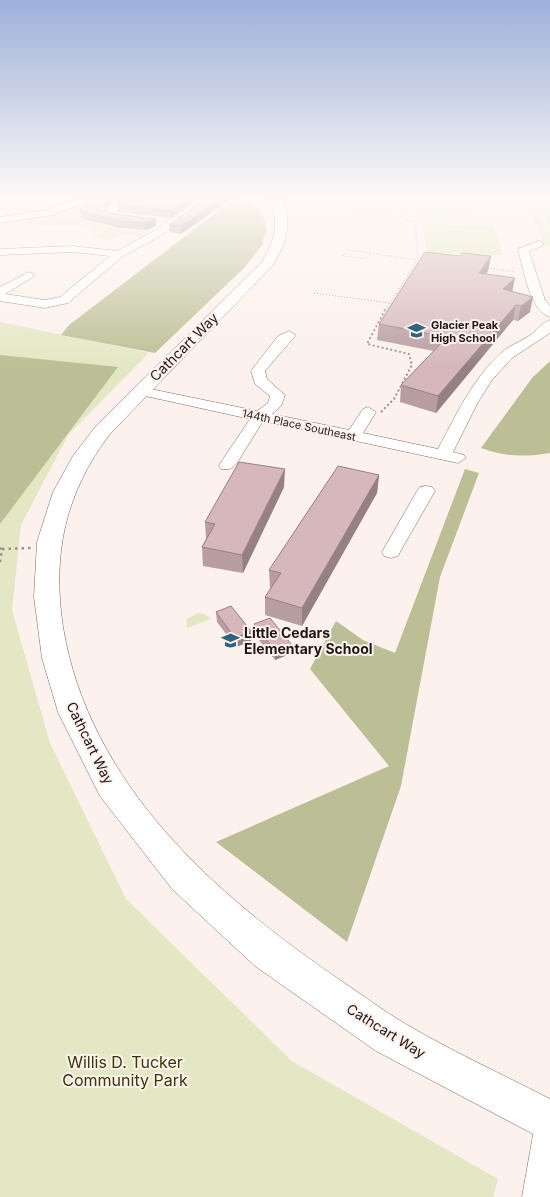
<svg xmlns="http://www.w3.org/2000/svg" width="550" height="1197" viewBox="0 0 550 1197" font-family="Inter,sans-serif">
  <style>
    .green { fill: #e4e7c4 }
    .forest { fill: #bcbf95 }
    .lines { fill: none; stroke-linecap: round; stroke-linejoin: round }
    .minor-casing { stroke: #83695f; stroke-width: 1 }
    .major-casing { stroke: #83695f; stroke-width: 1 }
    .path-far2 { stroke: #9b918c; stroke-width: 1; stroke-dasharray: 1 2; stroke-linecap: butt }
    .path-far1 { stroke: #9b918c; stroke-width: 2; stroke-dasharray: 2 2.5; stroke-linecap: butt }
    .path { stroke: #9b918c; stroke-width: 2.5; stroke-dasharray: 2.5 4; stroke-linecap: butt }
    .minor { fill: #fff; fill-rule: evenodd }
    .major { fill: #fff; fill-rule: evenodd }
    .wall { fill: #b89da1 }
    .shaded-wall { fill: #968083 }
    .building { fill: #d6b7bb; stroke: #968083 }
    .labels { text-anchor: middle; stroke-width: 4; stroke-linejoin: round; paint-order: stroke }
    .far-poi-label { font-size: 11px; font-weight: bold; fill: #201613; stroke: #fcf1ec; text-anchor: start }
    .far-street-label { font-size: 11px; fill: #201613; stroke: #fcf1ec }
    .street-label { font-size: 14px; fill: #201613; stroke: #fcf1ec }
    .poi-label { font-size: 14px; font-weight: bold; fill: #201613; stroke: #fcf1ec; text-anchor: start }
    .near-park-label { font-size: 16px; fill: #373804; stroke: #fcf1ec }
  </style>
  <rect width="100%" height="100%" fill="#fcf1ec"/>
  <path class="green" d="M77 199 45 210 0 217V215Z
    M327 199H393V214L351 210Z
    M416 199H485C479 218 435 216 419 215Z
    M525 199H534L550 235V246H545Z
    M536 199H550V231Z
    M90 202 77 217 92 218 90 222 117 229 156 232C136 242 136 232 122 235 114 236 111 242 103 239 95 236 91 229 83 227L23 224 28 219 66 211Z
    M423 224 494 226 503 255 426 253Z
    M0 322 149 353 68 435 21 525 12 610 50 743 126 899 292 1061 498 1179 493 1197H0Z
    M198 613 204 614 211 619 187 628 186 619Z"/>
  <path class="forest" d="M234 199 252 201C258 209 268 220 266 232 265 237 262 238 263 244L244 268 155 353 61 335 69 325Z
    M0 355 118 367 0 524Z
    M550 361V453C525 457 505 457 481 448L532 378Z
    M465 469 479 473 440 577 401 786 347 942 216 842 389 766 310 669 336 621 363 640 395 653Z"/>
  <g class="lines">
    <defs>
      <path id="minor" d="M81 199H94L53 215 0 223V217L47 210Z
        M122 199H133L117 209V214L141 219V223L108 218 107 208Z
        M200 199H211L162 235 123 256 68 303 45 308 0 301V287L29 272 35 275 33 277 5 294 45 300 60 297 110 256 73 252 0 255V249L73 246 117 251 154 231Z
        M539 241 543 242V246L529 251 545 300 550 306V317C530 312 523 267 518 249Z
        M550 320V333L512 358 492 380 478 402 453 452 464 455 466 458 458 463 263 421 237 463C232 469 229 470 221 469L219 465 250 419 141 395 134 391 141 387 257 411 268 403 270 396 255 384 251 371 278 336 289 331 296 335 265 371 267 379 285 395 281 406 272 414 349 430 363 409 368 407 376 412 363 433 438 449C456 415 473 378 502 352 510 345 520 342 529 336 536 332 542 322 550 320Z
        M426 486 432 487 435 491 400 552 398 556 391 558 384 556 382 552 417 491 420 487Z
        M550 1118V1197H522L533 1135 538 1123Z"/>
      <path id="major" d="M270 199H282C293 223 286 243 273 265L110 434C65 493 52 554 63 627 89 784 215 895 340 980 361 994 382 1010 404 1023 451 1051 502 1074 550 1099V1143L376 1051 255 966 172 889 100 796 58 712 42 658 34 597 37 542 53 492 73 456 96 426 261 263C274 242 280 223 270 199Z"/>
    </defs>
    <use href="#minor" class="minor-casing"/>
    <use href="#major" class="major-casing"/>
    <path class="path-far2" d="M370 254 366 259 343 256 348 250 418 260
      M488 268 515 272
      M314 293 389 303
      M386 309 418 260 415 221 404 219 402 199"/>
    <path class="path-far1" d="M381 412 394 399 412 365 409 354 367 344 386 308"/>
    <path class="path" d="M0 548 2 549 0 562
      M2 549 31 548"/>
    <use href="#minor" class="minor"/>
    <use href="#major" class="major"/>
  </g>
  <path class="wall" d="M87 199H119L106 206 107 213 156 219V226L145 230 120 228 81 218 80 209Z
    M197 199 170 218 119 212 118 203Z
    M205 199 181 234 170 232 169 225Z
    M460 256H491L488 271 486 274 512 292 530 312 518 321 513 320 436 413 400 402 401 385 434 351 377 340 379 324Z
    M379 475 377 493 302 626 265 615V597L271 588H270L269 570Z
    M284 487 243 573 203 566 202 547 206 539 205 522Z
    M216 612 251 631V641L236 647 217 622Z
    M254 624 291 644 290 654 275 660 254 634Z"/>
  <path class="shaded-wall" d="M107 199H119L106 206 105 200Z
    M187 199H197L170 218 169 211Z
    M221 199H231L181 234V226Z
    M156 219V226L145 230V223Z
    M491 256 488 271 476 288 479 273Z
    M515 278 512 293 503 289Z
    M533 297 530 312 518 321 521 306Z
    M516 305 513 320 436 413 438 396Z
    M285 469 284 487 243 573 242 555Z
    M379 475 377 493 302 626V608Z
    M251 631V641L236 647 235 638Z
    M291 644 290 654 275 660V651Z"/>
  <path class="building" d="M87 199H107L105 200 107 213 156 219 145 223 119 221 80 211V209Z
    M125 199H187L169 211 118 205V203Z
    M205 199H221L181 226 169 225Z
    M425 252 460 256 462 253 491 256 479 273 515 278 503 289 533 297 521 306 516 305 438 396 401 385 447 337 379 324Z
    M239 462 285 469 242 555 202 547 215 524 205 522Z
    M338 466 379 475 302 608 265 597 281 573 269 570Z
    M231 606 251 631 235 638 216 612Z
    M270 618 291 644 275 651 254 624Z"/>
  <linearGradient id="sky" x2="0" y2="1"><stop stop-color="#9db0da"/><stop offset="0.54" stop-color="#fef9f6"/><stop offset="1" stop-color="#fef9f6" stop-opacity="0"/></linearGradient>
  <rect width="550" height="366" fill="url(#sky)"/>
  <defs>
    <symbol id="school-bare" viewBox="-9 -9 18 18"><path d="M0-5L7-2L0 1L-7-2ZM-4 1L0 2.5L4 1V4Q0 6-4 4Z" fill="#2e6480" stroke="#fcf1ec" stroke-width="2.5" paint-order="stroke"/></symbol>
  </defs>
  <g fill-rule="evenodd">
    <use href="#school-bare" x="404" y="318" width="25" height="25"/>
    <use href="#school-bare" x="218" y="628" width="25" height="25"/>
  </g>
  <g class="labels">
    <g class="far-poi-label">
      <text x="431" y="329">Glacier Peak<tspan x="431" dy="13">High School</tspan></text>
    </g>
    <g class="far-street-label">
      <text transform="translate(299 425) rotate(12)" y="4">144th Place Southeast</text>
    </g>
    <g class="street-label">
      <text transform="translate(184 347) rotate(-45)" y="5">Cathcart Way</text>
      <text transform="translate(90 743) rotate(64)" y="5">Cathcart Way</text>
      <text transform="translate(386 1031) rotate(32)" y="5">Cathcart Way</text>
    </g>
    <g class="poi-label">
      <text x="244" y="638">Little Cedars<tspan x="244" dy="16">Elementary School</tspan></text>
    </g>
    <g class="near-park-label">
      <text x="125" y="1068">Willis D. Tucker<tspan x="125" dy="18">Community Park</tspan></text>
    </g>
  </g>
</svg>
